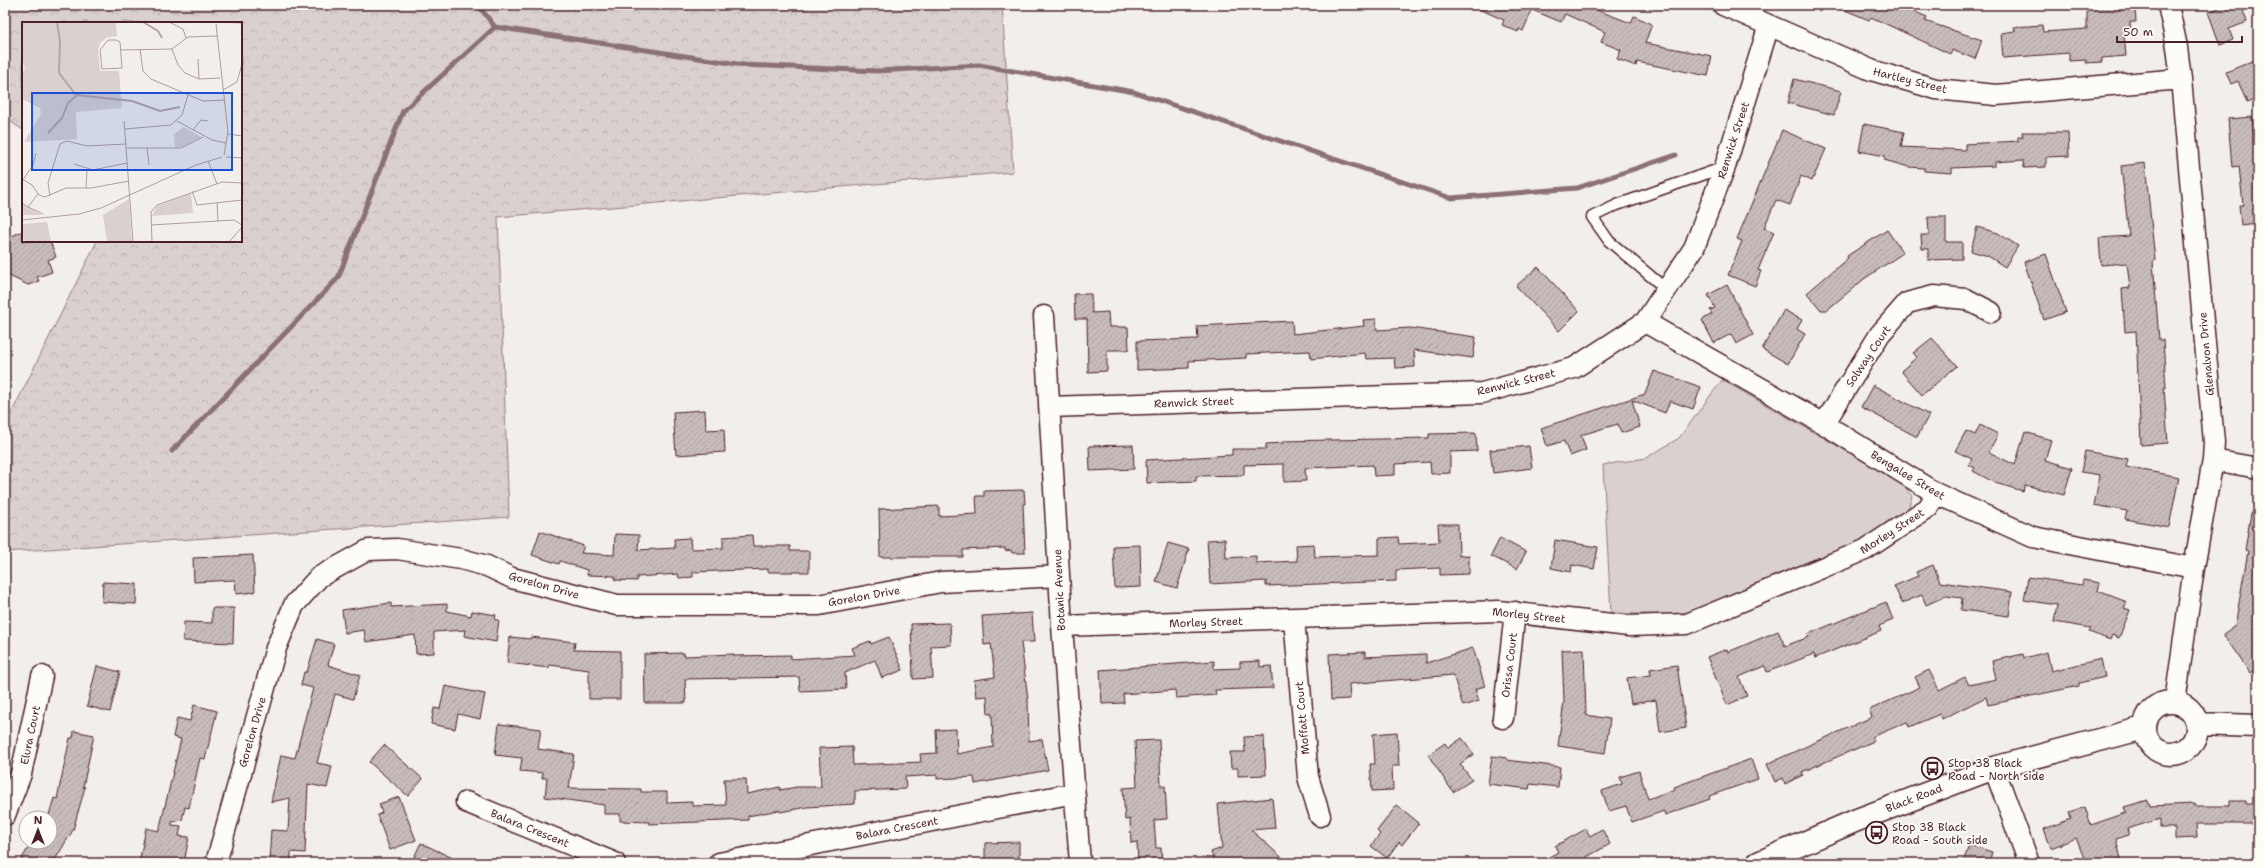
<svg xmlns="http://www.w3.org/2000/svg" width="2263" height="868" viewBox="0 0 2263 868" font-family="'Shantell Sans',sans-serif">
  <style>
    .green { fill: #d9d0cf; stroke: #92787d }
    .forest { fill: url(#forest-crowns); stroke: #92787d }
    .lines { fill: none; stroke-linecap: round; stroke-linejoin: round }
    .stream { stroke: #8b6f75; stroke-width: 5 }
    .building { fill: url(#building-hatch); stroke: #4a1f2b }
    .service-casing { stroke: #4a1f2b; stroke-width: 13 }
    .minor-casing { stroke: #4a1f2b; stroke-width: 23 }
    .secondary-casing { stroke: #4a1f2b; stroke-width: 25 }
    .service { stroke: #fdfcf7; stroke-width: 10 }
    .minor { stroke: #fdfcf7; stroke-width: 20 }
    .secondary { stroke: #fdfcf7; stroke-width: 22 }
    .labels { text-anchor: middle; stroke-width: 3.5; stroke-linejoin: round; paint-order: stroke }
    .street-label { font-size: 11px; fill: #4a1f2b; stroke: #fdfcf7 }
    .poi-label { font-size: 11px; fill: #4a1f2b; stroke: #fdfcf7; text-anchor: start }
    .inset-river { fill: none; stroke: #b7a5a6; stroke-width: 2 }
    .inset-road { fill: none; stroke: #af9c9e; stroke-width: 1 }
    .view { fill: #1d4ed8; fill-opacity: 0.15; stroke: #1d4ed8; stroke-width: 2 }
    .inset-edge { fill: none; stroke: #4a1f2b; stroke-width: 2 }
  </style>
  <defs>
    <pattern id="forest-crowns" width="20" height="18" patternUnits="userSpaceOnUse"><rect width="20" height="18" fill="#d9d0cf"/><path d="M2 6a3 3 0 1 1 6 0M12 15a3 3 0 1 1 6 0" fill="none" stroke="#bcb2b2"/></pattern>
    <pattern id="building-hatch" width="6" height="6" patternUnits="userSpaceOnUse"><rect width="6" height="6" fill="#c8bbbb"/><path d="M-1 1l2-2M0 6l6-6M5 7l2-2" fill="none" stroke="#ada0a1"/></pattern>
  </defs>
  <rect width="100%" height="100%" fill="#f2efeb"/>
  <filter id="ink" filterUnits="userSpaceOnUse"><feTurbulence type="fractalNoise" baseFrequency=".025" numOctaves="2"/><feDisplacementMap in="SourceGraphic" scale="8" xChannelSelector="R" yChannelSelector="G"/><feConvolveMatrix kernelMatrix="1 2 1 2 8 2 1 2 1" color-interpolation-filters="sRGB"/></filter>
  <g filter="url(#ink)">
    <path class="green" d="M1722 380 1901 482 1912 496 1907 514 1889 530 1695 611 1668 615 1611 613 1603 465 1646 458 1679 438Z"/>
    <path class="forest" d="M5 5H1002L1013 172 498 217 509 517 5 552V426L97 241H241V23H23V130L5 118Z"/>
    <g class="lines">
      <path class="stream" d="M478 5 495 27 744 65 877 71 979 65 1134 92 1451 198 1577 188 1676 155
        M172 451 338 278 403 111 495 27"/>
    </g>
    <path class="building" d="M1470 5H1596L1594 9 1631 23 1634 16 1652 24 1645 43 1712 56 1708 76 1637 62 1636 66 1617 59 1621 50 1601 42 1605 32 1565 14 1561 22 1532 10 1523 31 1519 29 1518 32 1502 25 1504 20Z
      M1833 5H1899L1927 17 1925 21 1982 40 1975 59 1952 50 1950 54 1871 17 1869 20Z
      M2087 5H2118L2119 9 2135 8 2136 22H2130L2131 33 2124 34 2126 56 2102 58V62L2086 63V60L2069 61V53L2003 58 2001 33 2015 31 2014 27 2042 25 2043 32 2087 29Z
      M2227 5H2241L2247 22 2229 29 2233 40 2220 45 2208 12Z
      M2255 60 2258 68V98L2247 103 2238 81 2231 84 2226 72Z
      M1794 79 1841 91 1834 115 1788 103Z
      M2252 117 2258 177V224L2241 226 2239 205H2243L2239 166 2232 167 2228 119Z
      M1864 124 1904 132 1901 147 1965 150V144L2018 141V137H2023L2022 132H2068L2069 156 2046 157V167L2024 168 2023 160 1995 162V166L1952 168V173L1924 171V168L1909 167 1884 160 1885 156 1859 151Z
      M1782 130 1826 149 1812 181 1801 176 1790 205 1776 200 1764 228 1774 232 1758 270 1761 271 1755 286 1728 275 1742 241 1737 239Z
      M2145 163 2155 260 2153 261 2159 340H2163L2166 388H2164L2168 443 2141 445 2136 331 2125 332 2122 289 2130 288 2127 263 2101 265 2099 238 2129 236 2121 166Z
      M1928 217H1946V242H1962V259L1928 260V249H1922L1921 235H1929Z
      M1977 227 1998 233 2018 246 2005 267 1988 256 1971 251Z
      M1887 230 1903 253 1864 279 1827 310H1821L1807 293 1848 258 1847 256Z
      M23 231V241H50L56 257 48 260 52 272 37 277 39 281 28 285 5 274 7 238Z
      M2046 254 2066 312 2044 320 2024 262Z
      M1538 267 1579 311 1559 331 1516 286Z
      M1727 285 1753 335 1736 344 1731 334 1714 343 1702 320 1712 314 1710 310 1715 308 1708 295Z
      M1074 294H1091L1092 313 1108 312 1109 327H1128L1129 350H1107V371L1088 372 1087 319H1075Z
      M1784 310 1802 320 1797 329 1805 334 1788 364 1762 349Z
      M1376 319 1377 330 1410 328 1476 337 1473 358 1414 350 1415 367 1395 368 1394 358 1366 359 1365 353 1311 359 1310 351 1246 354V358L1189 361V368L1137 370V341L1198 339 1197 326 1292 321 1293 334 1364 326 1363 320Z
      M1932 338 1957 366 1922 395 1901 371 1917 357 1913 353Z
      M1654 371 1701 387 1693 409 1670 401 1665 413 1632 400 1640 427 1621 433 1618 424 1581 435 1586 450 1570 456 1564 441 1547 446 1541 428 1645 394Z
      M1873 385 1929 415 1917 437 1861 407Z
      M705 410 706 430 724 429 725 452 676 455 673 412Z
      M1980 425 1998 434 1989 452 2015 465 2025 432 2051 440 2045 460 2072 468 2064 495 2025 485 2023 491 1995 483 1973 471 1975 468 1969 465 1972 459 1955 451 1966 431 1975 435Z
      M1476 433 1477 451 1450 452V473L1431 474 1430 462 1395 464V475L1374 476 1373 465 1305 468 1306 481 1284 482V464L1244 465V475L1196 476V481L1147 483 1146 460 1232 455V449H1266V444L1283 443V441L1429 438V434Z
      M1133 445 1134 469 1090 471 1089 446Z
      M1529 446 1532 468 1493 473 1490 450Z
      M2085 451 2128 459 2126 467 2179 477 2169 527 2125 519 2127 511 2094 505 2100 475 2081 472Z
      M1024 490 1025 504H1023L1025 553H1012L1011 550 1005 551V548L963 550V557H880L879 509 939 506V516L977 514 976 496H984V491Z
      M2251 513 2258 514V667L2250 673 2223 634 2235 626 2248 551 2245 550Z
      M1438 524H1458L1459 556 1469 555V574L1440 575V568L1396 570V581L1266 586V581L1210 584 1207 540 1225 539 1226 558 1256 556V563L1297 561 1296 545 1314 544 1315 557 1379 555V538L1398 537 1399 544 1439 542Z
      M540 531 584 546 581 553 614 555 615 534 639 535 638 550 675 548 674 539 690 538 691 549 723 548V537L752 535 753 546H790V551H809V572H768V569L693 572V577L679 578 678 574 637 577V581L615 580V576L587 575V570L560 561 559 564 532 555Z
      M1500 538 1526 552 1517 569 1491 556Z
      M1555 540 1598 547 1594 569 1572 565 1571 572 1551 568Z
      M1168 543 1189 549 1177 588 1156 582Z
      M1140 545 1141 587 1115 588 1113 546Z
      M253 555 255 592 236 594 235 580 194 582 193 558Z
      M1933 565 1940 582 2012 592 2009 616 1961 610 1962 598 1946 596 1926 605 1922 595 1902 603 1894 586 1918 576 1916 572Z
      M2028 577 2082 585 2083 580 2100 583 2098 591 2127 602 2124 608 2130 610 2119 638 2112 635 2110 640 2089 632 2091 628 2054 622 2057 605 2024 600Z
      M103 582 137 584 136 604 102 602Z
      M1886 602 1893 620 1879 626 1881 631 1815 658 1814 654 1767 672 1765 666 1739 677 1747 696 1727 705 1707 657 1727 649 1728 652 1778 631 1785 646 1809 637 1808 634Z
      M391 603V607L447 604V611L471 616 472 611 496 615 495 620H499L496 642 464 636 465 630 434 632V653L416 654 415 635 366 642 364 630 345 633 342 610Z
      M212 608H234L233 643 183 641 184 622 212 623Z
      M1032 613 1034 642H1021L1028 700 1029 741 1042 739 1048 770 975 784 974 777 937 779V775L905 777 906 789 855 791V804L807 807 780 812 779 810 748 816V820L649 824V822L620 821V814H604V805L545 797 547 778H542L543 773 520 771 522 758 495 755 499 724 541 729 538 749 574 754 569 788 641 789V792H667V803L692 802V806L726 805 724 779H746L747 794 780 787V790L797 787H821L819 748 852 747 853 765 921 762 920 754 937 753 936 730 956 729 957 754 993 747 992 714H988L987 696 976 697 974 680 995 677 991 644 984 645 982 616Z
      M950 623 951 645 931 646 933 678 913 679 911 624Z
      M510 637 530 639 531 637 575 642 574 650 620 651V699H589V670L549 665V668L507 663Z
      M889 637 903 670 882 678 875 660 845 673 846 689 800 691 799 677 685 679 686 703H645L644 654 684 653V656L734 654V656L791 655V659L855 655 852 648 870 641 871 644Z
      M317 639 334 644 328 665 360 675 353 699 335 694 317 763 332 766 327 788 308 784 305 853 291 852V863H269L271 830 288 831 290 798 271 802 281 755 295 758 313 688 301 685 304 672H307Z
      M1473 648 1485 686 1475 689 1479 701 1463 706 1453 675 1349 684 1350 699 1331 700 1329 654 1365 652V657L1426 654V663Z
      M1584 649 1586 715 1610 719 1605 753 1558 746 1564 701 1562 650Z
      M2047 652 2051 671 2101 659 2105 677 2079 683V686L1988 705 1986 697 1942 719 1940 714 1909 727 1907 722 1872 737 1874 741 1802 772 1803 775 1785 784 1783 778 1775 782 1767 764 1872 717 1869 710 1920 687 1915 677 1929 670 1939 690 1965 677 1969 685 1996 679 1992 661 2023 654 2024 658Z
      M1214 661V669L1240 668V662L1260 661V667L1271 666 1273 688 1215 690 1216 695 1176 698 1175 690 1123 694 1124 703 1102 704 1100 670Z
      M1677 665 1686 728 1660 732 1656 700 1631 704 1627 678 1651 675 1650 669Z
      M97 666 120 672 110 712 87 706Z
      M445 686 485 694 480 719 458 714 455 729 431 724 434 708 440 709Z
      M194 705 217 711 205 759 200 758 189 808 185 807 182 820 172 822V825L181 826 179 836 189 837 184 863H139L146 828 159 831 181 739 173 737 177 718 190 721Z
      M74 731 94 735 83 787H85L73 830 53 863H19L32 842H50V818H48L54 798 57 799 70 738H73Z
      M1397 732 1399 766H1392L1393 790 1372 791 1370 764H1375L1373 734Z
      M1264 736 1266 775 1238 776V768H1231L1230 752H1245L1244 737Z
      M1462 738 1474 754 1460 764 1472 780 1453 792 1428 755 1445 743 1448 748Z
      M1159 740 1161 786H1165L1167 819 1154 820 1156 848H1161L1162 863H1138L1137 842 1131 843 1130 819 1125 820 1123 788 1137 787 1135 741Z
      M384 745 423 779 408 796 369 762Z
      M1492 756 1507 758V760L1560 767 1558 787 1530 784 1529 789 1488 784Z
      M1751 759 1758 779 1709 796 1710 799 1665 815 1664 811 1632 822 1626 806 1609 811 1602 791 1622 784 1620 777 1639 771 1648 799 1675 789 1674 787Z
      M399 797 416 840 390 850 377 815 382 813 379 804Z
      M1272 798 1275 828 1251 830 1288 863H1215L1211 852 1222 848 1218 804Z
      M2148 800 2150 806 2194 804V806H2230V801H2246V804H2258V824H2196L2197 838 2175 839V828H2160V819L2127 829 2129 835 2116 839 2122 863H2086L2076 838 2051 848 2044 829 2071 819 2069 813 2085 807 2091 825 2126 813 2124 807Z
      M1397 805 1419 823 1402 845 1399 842 1387 858 1371 846 1380 834 1377 831Z
      M1586 829 1590 836 1602 829 1610 844 1576 863H1538L1558 852 1555 846Z
      M1019 842V863H985V843Z
      M421 843 463 863H411Z
      M1969 845 1992 852 1989 863H1963Z"/>
    <g class="lines">
      <defs>
        <path id="service" d="M1667 290 1609 241 1592 217 1617 205 1725 167"/>
        <path id="minor" d="M1723 5 1871 70 1936 89 1996 95 2181 79
          M2168 5 2177 47 2181 79 2214 442 2213 460 2194 568 2175 702
          M1044 316 1062 626 1080 863
          M1645 322 1824 424 1937 494 2033 537 2194 568
          M1049 407 1482 393 1574 368 1645 322 1694 248 1725 167 1769 25
          M1824 424 1880 334 1907 303 1934 296 1966 299 1991 312
          M2213 460 2258 468
          M1294 619 1308 777 1320 816
          M1062 626 1499 611 1629 626 1687 624 1865 550 1928 508 1937 494
          M1503 718 1515 612
          M1994 768 2029 863
          M466 802 615 863
          M5 815 21 774 42 676
          M216 863 276 648 294 605 319 577 368 550 397 549 461 559 487 566 512 578 617 605H819L941 582 1059 576
          M719 863 1074 793"/>
        <path id="secondary" d="M2145 728a26 26 0 1 1 52 0a26 26 0 1 1-52 0Z
          M2197 724 2258 726
          M1758 863 1857 820 1994 768 2144 728"/>
      </defs>
      <use href="#service" class="service-casing"/>
      <use href="#minor" class="minor-casing"/>
      <use href="#secondary" class="secondary-casing"/>
      <use href="#service" class="service"/>
      <use href="#minor" class="minor"/>
      <use href="#secondary" class="secondary"/>
    </g>
  </g>
  <defs>
    <symbol id="bus-ring" viewBox="-11 -11 22 22"><circle r="9.5" fill="#fdfcf7" stroke="#4a1f2b" stroke-width="1.5"/><path d="M-5-6H5V4H4V6H2V4H-2V6H-4V4H-5ZM-3.5-4V0h7V-4ZM-3.5 1.2v1.5H-2V1.2ZM2 1.2v1.5H3.5V1.2Z" fill="#4a1f2b"/></symbol>
  </defs>
  <g fill-rule="evenodd">
    <use href="#bus-ring" x="1920" y="756" width="25" height="25"/>
    <use href="#bus-ring" x="1864" y="820" width="25" height="25"/>
  </g>
  <g class="labels">
    <g class="street-label">
      <text transform="translate(1910 80) rotate(14)" y="4">Hartley Street</text>
      <text transform="translate(1733 140) rotate(-72)" y="4">Renwick Street</text>
      <text transform="translate(2206 354) rotate(-95)" y="4">Glenalvon Drive</text>
      <text transform="translate(1868 356) rotate(-56)" y="4">Solway Court</text>
      <text transform="translate(1516 382) rotate(-14)" y="4">Renwick Street</text>
      <text transform="translate(1194 402) rotate(-2)" y="4">Renwick Street</text>
      <text transform="translate(1908 475) rotate(31)" y="4">Bengalee Street</text>
      <text transform="translate(1892 531) rotate(-33)" y="4">Morley Street</text>
      <text transform="translate(544 585) rotate(16)" y="4">Gorelon Drive</text>
      <text transform="translate(1059 590) rotate(-93)" y="4">Botanic Avenue</text>
      <text transform="translate(864 596) rotate(-10)" y="4">Gorelon Drive</text>
      <text transform="translate(1529 615) rotate(6)" y="4">Morley Street</text>
      <text transform="translate(1206 622) rotate(-2)" y="4">Morley Street</text>
      <text transform="translate(1509 665) rotate(-83)" y="4">Orissa Court</text>
      <text transform="translate(1302 718) rotate(-95)" y="4">Moffatt Court</text>
      <text transform="translate(252 732) rotate(-74)" y="4">Gorelon Drive</text>
      <text transform="translate(30 735) rotate(-78)" y="4">Elura Court</text>
      <text transform="translate(1914 798) rotate(-21)" y="4">Black Road</text>
      <text transform="translate(530 828) rotate(22)" y="4">Balara Crescent</text>
      <text transform="translate(897 828) rotate(-11)" y="4">Balara Crescent</text>
    </g>
    <g class="poi-label">
      <text x="1948" y="767">Stop 38 Black<tspan x="1948" dy="13">Road - North side</tspan></text>
      <text x="1892" y="831">Stop 38 Black<tspan x="1892" dy="13">Road - South side</tspan></text>
    </g>
  </g>
  <g transform="translate(22 22)">
    <rect width="220" height="220" fill="#f2efeb"/>
    <path d="M162 105 179 115 160 125H153L152 112ZM169 171 171 191 130 194 135 184ZM107 177 110 220H85L81 193ZM0 182 18 192V193H0ZM25 200 29 220H4L0 214V202Z" fill="#d9d0cf"/>
    <path d="M0 0H94L95 14 84 16 78 21 76 28 78 49H97L100 86 54 90 55 117 2 120 19 92 18 86 0 77V50L3 48 0 35Z" fill="#d9d0cf"/>
    <path class="inset-river" d="M35 0 38 19 37 51 54 73 110 79 138 89 158 85M121 0 136 9 140 16M26 111 40 96 46 81 54 74"/>
    <path class="inset-road" d="M147 0 161 7 164 16M189 0 220 1M194 2 206 110 202 133M86 18H94L98 20 100 46 80 47 78 28ZM118 27 121 49 129 57 181 79 203 78M150 27 156 43 163 51 177 57 198 56M98 28 150 27 166 15 195 14M176 37 177 57M201 68 215 60 220 42M102 99 111 220M155 99 190 118 204 121M103 107 149 103 160 93 166 73M171 108 179 98 186 99M206 112 220 114M104 126H159L181 115M125 126 127 143M204 135 220 136M186 139 195 162M52 142 71 148 105 141M0 157 10 163 17 173 23 175 44 166H69L107 159M1 158 11 143 14 131M64 166 65 148M170 169 175 183 220 178M28 174 26 161 38 122 45 119 65 124 104 122M195 180 196 199M0 181 6 185 16 172M6 185 21 192M0 198 57 192 79 186 174 143 200 135M129 203 212 198 220 203M130 220 129 190 135 183 200 160 220 161M169 220H192M207 220 220 205"/>
    <path class="view" d="M10 71H210V148H10Z"/>
    <rect width="220" height="220" class="inset-edge"/>
  </g>
  <rect width="2263" height="868" fill="none" stroke="#fdfcf7" stroke-width="20"/>
  <rect x="10" y="10" width="2243" height="848" fill="none" stroke="#4a1f2b" stroke-width="1.5" filter="url(#ink)"/>
  <g transform="translate(38 830)"><circle r="19" fill="#fdfcf7" stroke="#b5a4a5"/>
  <path d="M0-3L7 15L0 10L-7 15Z" fill="#4a1f2b"/>
  <text y="-6" font-size="11" font-weight="bold" text-anchor="middle" fill="#4a1f2b">N</text>
  </g>
  <path d="M2117 36v6h125v-6" fill="none" stroke="#4a1f2b" stroke-width="2"/>
  <text x="2123" y="36" font-size="12" fill="#4a1f2b" stroke="#fdfcf7" stroke-width="3" paint-order="stroke">50 m</text>
</svg>
